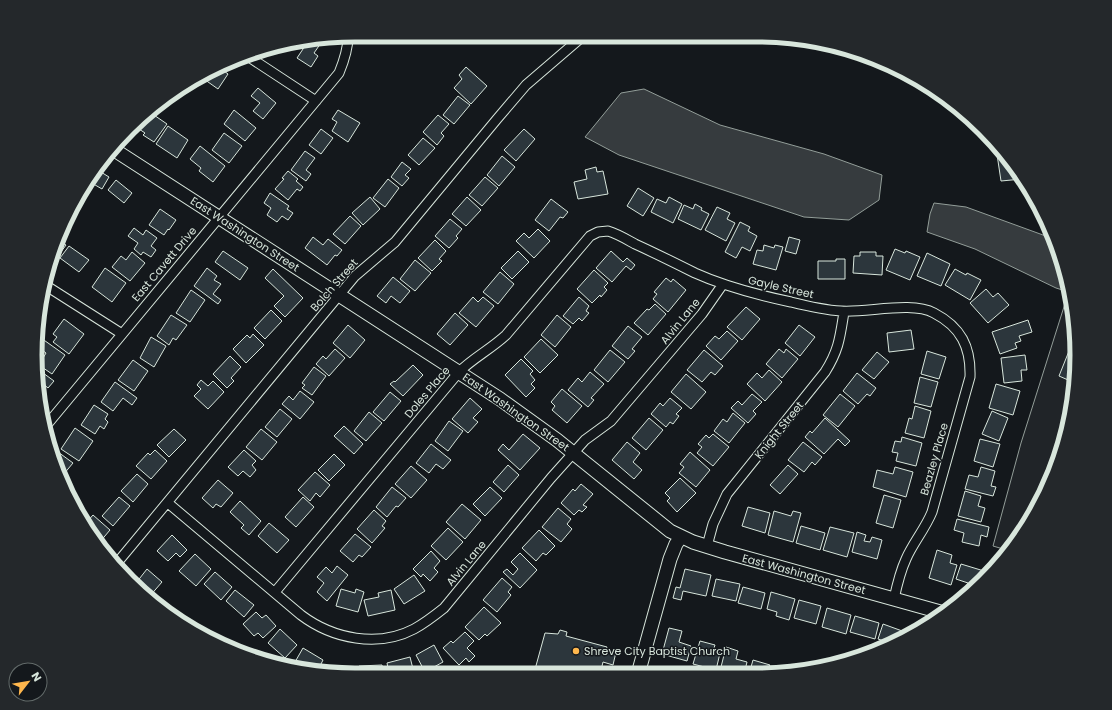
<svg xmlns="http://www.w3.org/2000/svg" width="1112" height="710" viewBox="0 0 1112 710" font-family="Poppins,sans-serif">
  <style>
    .green { fill: #202428; stroke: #939e99 }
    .water { fill: #363b3e; stroke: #939e99 }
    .building { fill: #2c363c; stroke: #d8e6dc }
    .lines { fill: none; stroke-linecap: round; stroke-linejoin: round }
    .street-casing { stroke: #d8e6dc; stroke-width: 11 }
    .secondary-casing { stroke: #d8e6dc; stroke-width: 15 }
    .street { stroke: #14181c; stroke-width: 9 }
    .secondary { stroke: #14181c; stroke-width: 13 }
    .poi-dot { fill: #ffb74d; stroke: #14181c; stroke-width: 1.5 }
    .labels { text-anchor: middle; stroke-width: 3; stroke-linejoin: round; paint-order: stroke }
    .street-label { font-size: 11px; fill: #d8e6dc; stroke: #14181c }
    .poi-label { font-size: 11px; fill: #d8e6dc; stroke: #14181c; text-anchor: start }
    .rim { fill: none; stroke: #d8e6dc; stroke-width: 5 }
  </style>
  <rect width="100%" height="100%" fill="#14181c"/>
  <path class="green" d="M1068 294H1070L1074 313 1076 376 1066 438 1044 497 1010 551 993 546 1021 443Z"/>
  <path class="water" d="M644 89 720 125 824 154 882 175 879 200 849 220 804 217 619 155 585 137 621 93Z
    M934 203 966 207 1054 239 1060 252 1069 292 1056 288 975 249 927 232 930 214Z"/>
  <path class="building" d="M323 40 314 53 318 56 311 67 297 58 307 43Z
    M466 67 487 86 471 104 454 88 462 79 459 75Z
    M220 68 228 74 218 89 201 77Z
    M258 88 276 103 263 119 253 111 260 103 251 96Z
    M458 96 470 105 454 124 443 115Z
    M234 110 256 128 245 141 224 124Z
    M338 110 360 123 348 142 332 131 337 122 332 119Z
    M151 113 167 124 154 142 143 135 145 133 136 127Z
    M438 115 449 124 441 133 444 136 437 145 423 132Z
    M168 126 188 140 177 158 156 144Z
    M321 129 333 138 321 154 309 145Z
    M524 129 535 139 516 161 504 150Z
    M224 133 242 146 229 163 212 150Z
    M423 138 435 148 419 165 408 155Z
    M995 141 998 144 1022 179 1001 181Z
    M200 146 225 166 213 182 199 171 201 168 190 159Z
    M305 151 315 158 306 170 311 174 306 181 291 170Z
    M502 156 515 167 499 186 487 175Z
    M402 162 411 169 405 175 409 178 402 186 391 177Z
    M596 167 597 172 603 171 608 194 578 199 574 182 587 179 585 170Z
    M96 169 109 177 102 189 90 182Z
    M288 171 298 179 296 181 303 187 300 191 297 189 288 200 275 189 284 179 282 178Z
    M485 177 498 188 482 206 469 195Z
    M388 179 399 188 385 207 373 198Z
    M116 180 132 193 124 203 108 190Z
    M638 188 654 198 643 216 627 206Z
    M270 193 289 206 287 209 293 213 288 220 282 216 277 222 267 215 271 208 264 203Z
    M370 197 380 209 363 225 352 213Z
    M467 197 481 210 466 226 452 214Z
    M669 197 682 204 673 223 651 212 657 199 666 203Z
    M551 199 568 212 563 218 560 217 549 231 535 220Z
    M695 204 702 208 701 210 709 214 701 230 678 219 684 205 693 209Z
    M717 207 730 213 727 219 735 223 726 241 705 230Z
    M160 209 176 220 169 230 168 229 164 235 149 225Z
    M350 216 361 226 345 244 333 234Z
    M450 219 462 229 456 236 458 238 449 248 435 236Z
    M740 222 750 227 748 231 757 236 750 251 742 247 736 258 725 252Z
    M134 228 143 235 146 230 157 238 151 246 156 250 151 257 143 252 141 255 134 249 138 243 128 236Z
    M538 229 550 241 534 258 516 241 524 233 529 238Z
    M313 237 323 245 328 239 342 250 337 256 335 255 327 265 305 248Z
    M789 237 800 240 796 254 785 251Z
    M58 240 66 245 56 259 51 256Z
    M435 240 446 251 439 259 442 261 432 271 418 258Z
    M764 245 774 248 775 245 783 247 776 270 753 264 757 250 763 251Z
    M69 246 89 260 79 272 60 258Z
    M895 249 905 253 906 251 920 257 910 280 886 270Z
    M223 251 248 268 240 280 215 262Z
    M518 251 529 262 512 279 501 268Z
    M611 251 623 262 627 258 635 265 631 270 626 266 612 282 596 268Z
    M132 252 145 263 130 281 112 267 121 256 126 260Z
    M860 252H876V256H883L882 275 853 273 854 256H860Z
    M927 253 950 264 941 286 917 276Z
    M836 259H845V279H818V261H836Z
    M415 260 431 273 415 291 400 279Z
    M105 268 126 283 112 302 92 287Z
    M207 268 217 276 214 280 221 284 213 294 221 300 218 304 194 286Z
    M273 269 303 298 285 317 274 306 284 296 265 278Z
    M955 269 966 275 967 273 981 280 970 300 945 285Z
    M594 270 608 283 604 287 607 290 601 297 600 295 592 303 577 289Z
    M500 272 514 284 498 304 483 292Z
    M393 277 410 291 400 303 391 296 386 303 377 296Z
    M666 278 671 282 673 279 686 290 668 312 653 299 657 294 654 292Z
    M986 289 993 297 998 293 1009 305 988 323 970 303Z
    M191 290 205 300 190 322 176 313Z
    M473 297 478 302 483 297 494 306 476 327 459 313Z
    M579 297 589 306 586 311 589 313 582 321 579 318 573 324 563 316Z
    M655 304 666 314 648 335 634 323 647 309 649 310Z
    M746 307 760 319 742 340 727 327Z
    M271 310 282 321 265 339 254 328Z
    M455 313 468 325 450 345 437 334Z
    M171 315 187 325 176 340 173 338 169 345 157 336Z
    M557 315 571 327 555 347 541 335Z
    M64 319 84 334 69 354 53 342 57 337 53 334Z
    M1028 320 1032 332 1019 336 1021 341 1015 343 1017 348 1000 354 992 332Z
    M348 325 365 340 350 358 333 343Z
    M799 325 815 337 800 356 785 343Z
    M628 326 642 337 632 349 635 351 628 359 612 346Z
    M911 330 914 349 889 352 887 333Z
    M727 331 738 341 721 360 706 346 715 336 719 339Z
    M253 334 264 345 246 363 233 349 247 335 250 338Z
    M151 337 166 346 154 367 140 358Z
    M41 338 65 355 52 374 39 365 46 353 37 346V343Z
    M541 339 558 355 540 373 524 357Z
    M1073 341 1075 342 1076 376 1075 383 1059 376Z
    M335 349 345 358 329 376 316 364 323 356 326 359Z
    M779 349 784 353 786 349 798 359 782 378 766 364Z
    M610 350 625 362 608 382 594 370Z
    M704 350 723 366 715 375 711 372 702 382 687 370Z
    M927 351 946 357 939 379 921 374Z
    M877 352 889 362 874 379 862 370Z
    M1025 355 1027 370H1021L1022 381 1004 383 1001 358Z
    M230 356 241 367 231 378 234 381 227 388 213 374Z
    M521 359 533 371 530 374 535 380 531 384 535 388 526 397 505 375Z
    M133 360 148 371 134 391 118 380Z
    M413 365 423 375 403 396 390 384 394 381 395 382Z
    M314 367 326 376 312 395 302 388 305 385 302 383Z
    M39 370 54 381 48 388 42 383 41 385Z
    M769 370 782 382 765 401 747 384 757 373 762 378Z
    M590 372 604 384 591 398 594 400 588 407 568 390 578 378 582 382Z
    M857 373 876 388 870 396 867 394 858 404 843 391Z
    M686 374 706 392 691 409 671 392Z
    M920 377 938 382 931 407 914 403Z
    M201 380 208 386 213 381 224 392 208 409 194 396 201 389 197 385Z
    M115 382 137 398 132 405 123 398 113 411 101 402Z
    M996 384 1020 391 1013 415 989 408Z
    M562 389 582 406 567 423 552 410 555 406 551 402Z
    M300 391 314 402 300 419 282 404 289 396 293 400Z
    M390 392 401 401 384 421 373 412Z
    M752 394 762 402 753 411 756 414 748 423 731 408 738 401 742 405Z
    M840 394 855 406 838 427 823 415Z
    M470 398 482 409 473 418 478 422 468 433 452 419Z
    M670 398 682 408 676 414 679 416 673 424 670 422 666 427 651 414 660 403 663 406Z
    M94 405 108 414 105 419 108 422 104 429 100 426 95 434 81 425Z
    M915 406 931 411 924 438 905 433 909 418 912 419Z
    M280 409 292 419 277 437 265 427Z
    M992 411 1008 418 999 441 982 434Z
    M369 412 382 423 366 441 354 431Z
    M733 413 745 423 729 443 714 431 723 419 727 422Z
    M649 418 663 430 646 450 632 438Z
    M825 418 850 441 845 446 838 439 824 454 805 437 810 431 812 433Z
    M449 421 463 431 448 451 435 441Z
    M344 426 363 444 354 454 334 436Z
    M75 428 93 441 79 461 61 449Z
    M174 429 186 440 169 457 157 445Z
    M261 429 277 442 262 460 246 447Z
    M523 434 540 448 520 470 498 450 503 444 509 450Z
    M713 434 729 447 713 466 697 453 702 447 698 444 706 435 709 438Z
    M902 437 922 443 916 466 896 461 898 453 892 452 895 441 901 442Z
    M980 439 1000 444 993 467 974 461Z
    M627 442 640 453 633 462 642 470 634 479 612 460Z
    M803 442 822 457 815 465 812 462 804 472 788 460Z
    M431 444 451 460 443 469 436 464 429 473 416 463Z
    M155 450 167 461 151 479 136 466 148 453 150 455Z
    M244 450 256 461 252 465 256 470 250 477 243 471 238 476 228 467Z
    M58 452 73 463 63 475 54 457Z
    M690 452 710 470 696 487 679 473 684 467 680 464Z
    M334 454 345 465 329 481 318 470Z
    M508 465 519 475 504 492 493 482Z
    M788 465 798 474 780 494 770 485Z
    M411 466 427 480 411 498 395 484Z
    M895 467 913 472 906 497 873 487 877 470 893 474Z
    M981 467 995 471 991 486 996 487 993 496 965 489 969 475 978 477Z
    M315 472 330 485 320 497 316 493 310 501 298 490Z
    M137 474 148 484 133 502 121 491Z
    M680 478 696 493 677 512 667 501 670 498 665 493Z
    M218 480 233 493 221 507 216 504 213 508 202 498Z
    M581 484 593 494 583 505 587 507 582 512 579 510 574 515 561 503 573 489 575 491Z
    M392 487 406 498 398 507 396 506 387 517 376 507Z
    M490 487 502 498 485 516 473 504Z
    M965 491 981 496 978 506 985 508 981 522 958 516Z
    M884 495 901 500 893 528 876 523Z
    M119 497 130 506 113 526 102 516Z
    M303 497 314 507 296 527 285 517Z
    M240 501 261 521 249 535 241 528 244 525 230 512Z
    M462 504 481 520 465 539 446 522Z
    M748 507 770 513 765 533 742 526Z
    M558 508 571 519 567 524 572 529 561 542 542 527Z
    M374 510 386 521 382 526 385 528 372 543 357 529Z
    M774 511 791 516 793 511 801 513 793 542 768 535Z
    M93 515 110 530 99 543 89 533 83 521 86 523Z
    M957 519 989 527 987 537 981 535 979 546 962 542 964 533 954 530Z
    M269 523 289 540 277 553 258 536Z
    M801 526 825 533 820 550 796 543Z
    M830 527 854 533 847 557 823 550Z
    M448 528 463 542 446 560 431 546Z
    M539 530 555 546 546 555 543 553 536 561 522 548Z
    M857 532 866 535 864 541 870 542 872 537 882 540 877 559 852 552Z
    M355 534 371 547 362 557 359 555 353 562 340 551Z
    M172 535 187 550 180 557 176 553 168 561 157 551Z
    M937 550 952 555 950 563 957 565 951 585 929 578Z
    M431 551 440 561 434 568 438 572 430 581 423 574 421 577 413 569Z
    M520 553 537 570 520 588 503 572 507 569 513 575 518 569 511 562Z
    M195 554 211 569 196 586 179 571Z
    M961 564 984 571 980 582 972 592 965 590 968 583 956 579Z
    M337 566 348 575 327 601 317 592 324 583 317 577 326 567 332 573Z
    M147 569 162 582 149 597 136 583Z
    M685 569 711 575 706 596 683 591 681 600 673 598 676 587 680 588Z
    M215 572 232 587 221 600 204 584Z
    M414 575 425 591 404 604 394 589Z
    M502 578 512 587 508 592 511 595 497 612 483 600Z
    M716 579 740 584 736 601 712 596Z
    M743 587 765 593 761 609 738 603Z
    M341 589 355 593 356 589 364 592 358 612 336 606Z
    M235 590 254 605 244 617 226 601Z
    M391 590 395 610 368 616 364 600 379 597 378 593Z
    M771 592 795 599 789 620 776 616 777 612 767 609Z
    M799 600 821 606 816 624 794 618Z
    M484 607 501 623 487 636 485 634 479 640 465 627Z
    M827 608 851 615 846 634 822 627Z
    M256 612 262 618 266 615 276 626 263 638 258 633 254 636 243 624Z
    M855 616 879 623 875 639 850 632Z
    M883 624 905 632 903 638 890 643 878 639Z
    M669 628 682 631 679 642 691 646 687 661 662 654Z
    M280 629 297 645 285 658 268 643Z
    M560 630 567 632 566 636 607 647 606 650 616 652 613 665 603 662 600 674 587 673 562 667 560 673H534L545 633 558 634Z
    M465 632 474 641 467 648 475 656 469 662 466 658 459 665 443 648 451 641 453 643Z
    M700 641 715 645 713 651 720 653 716 670 693 664Z
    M434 645 443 662 425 672 416 655Z
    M726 647 738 651 736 659 747 662 744 674H732L720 671Z
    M303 648 323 660 317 672H314L295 662Z
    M410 657 414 673H389L387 663Z
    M753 660 770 665 769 666 776 668 774 674H749Z
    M382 665 383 673 359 672V666Z
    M781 669 790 672 779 674Z
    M329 670 342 672H328Z"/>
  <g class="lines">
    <defs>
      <path id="street" d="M246 55 316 101
        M45 285 122 334
        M45 427 339 73C344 61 348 50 348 36
        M168 503 301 615C333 639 378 648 414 629 425 623 434 616 444 608L551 478 585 440 611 421 702 314 723 284
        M707 546 713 524 727 494 825 372C839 350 840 337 844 312
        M117 563 355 276 395 242 497 119 526 85 583 36
        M275 592 459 372C473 358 491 349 506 335L590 236 598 232 608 231C618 234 626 239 635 244 655 253 675 263 695 273 726 287 758 295 791 302 807 306 824 310 841 311 867 313 912 301 934 313 961 327 971 347 970 377L932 512C925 529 913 543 906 559 900 572 897 585 894 599"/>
      <path id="secondary" d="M113 149 500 399 557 440 670 531 693 542 725 552 944 613
        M638 674 670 559 676 544 681 537"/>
    </defs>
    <use href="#street" class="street-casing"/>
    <use href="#secondary" class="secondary-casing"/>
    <use href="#street" class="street"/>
    <use href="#secondary" class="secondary"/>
  </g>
  <circle class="poi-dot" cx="576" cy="651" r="4"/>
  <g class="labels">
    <g class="street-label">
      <text transform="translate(245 234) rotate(33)" y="4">East Washington Street</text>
      <text transform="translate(164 264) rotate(-50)" y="4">East Cavett Drive</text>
      <text transform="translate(334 285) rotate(-49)" y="4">Bolch Street</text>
      <text transform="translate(781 287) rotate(13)" y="4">Gayle Street</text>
      <text transform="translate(680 321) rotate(-51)" y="4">Alvin Lane</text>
      <text transform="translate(427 392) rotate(-50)" y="4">Doles Place</text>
      <text transform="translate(516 412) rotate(35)" y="4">East Washington Street</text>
      <text transform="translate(779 430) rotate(-51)" y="4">Knight Street</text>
      <text transform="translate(934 459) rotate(-74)" y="4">Beazley Place</text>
      <text transform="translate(466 563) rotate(-50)" y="4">Alvin Lane</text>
      <text transform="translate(804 574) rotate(15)" y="4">East Washington Street</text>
    </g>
    <g class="poi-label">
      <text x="584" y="655">Shreve City Baptist Church</text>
    </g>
  </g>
  <path d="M0 0H1112V710H0ZM355 42H757A313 313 0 0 1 1070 355V355A313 313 0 0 1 757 668H355A313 313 0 0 1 42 355V355A313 313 0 0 1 355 42Z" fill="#24282b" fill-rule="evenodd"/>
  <path class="rim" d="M355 42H757A313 313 0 0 1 1070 355V355A313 313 0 0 1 757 668H355A313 313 0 0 1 42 355V355A313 313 0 0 1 355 42Z"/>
  <g transform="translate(28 682) rotate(59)"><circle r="19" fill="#14181c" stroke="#626a69"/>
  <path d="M0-3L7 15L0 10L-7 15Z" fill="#ffb74d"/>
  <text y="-6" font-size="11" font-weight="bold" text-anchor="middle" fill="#d8e6dc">N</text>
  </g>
</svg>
